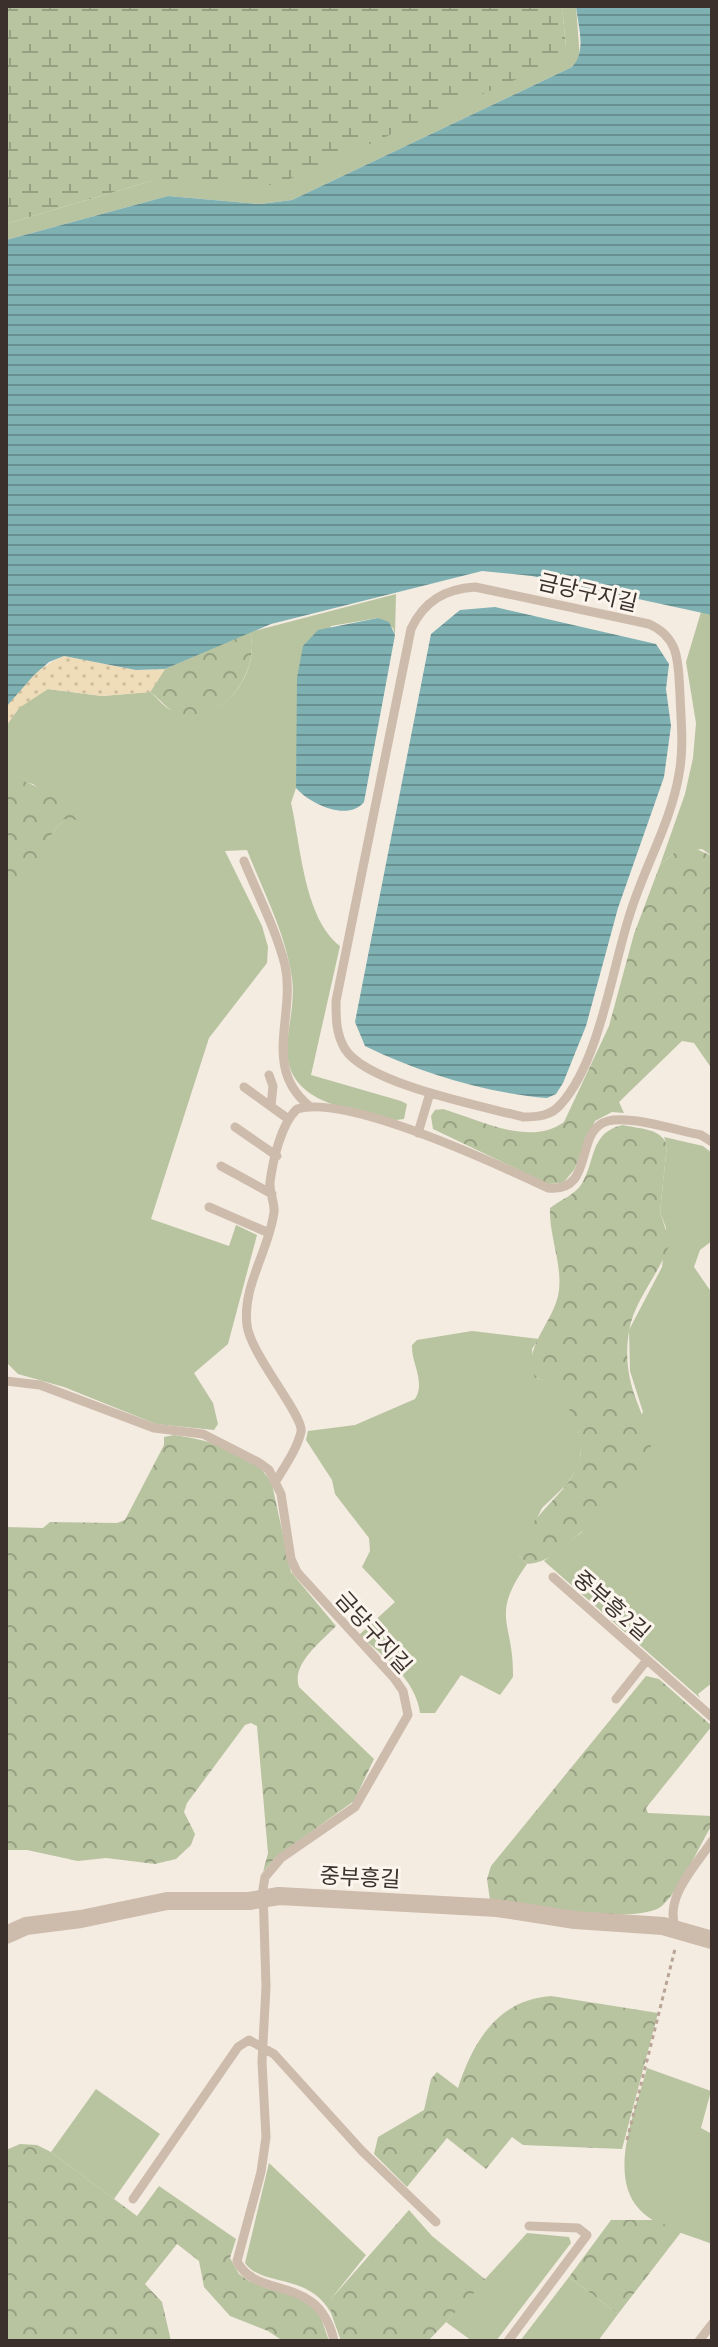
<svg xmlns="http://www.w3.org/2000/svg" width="718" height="2347" viewBox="0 0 718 2347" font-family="'PT Sans','Noto Sans KR',sans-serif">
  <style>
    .green { fill: #b8c4a0 }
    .forest { fill: url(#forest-crowns) }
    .wetland { fill: url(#wetland-marsh) }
    .sand { fill: url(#sand-dots) }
    .water { fill: url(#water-rules) }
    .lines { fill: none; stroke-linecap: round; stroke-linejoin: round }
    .path { stroke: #b9a596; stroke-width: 3; stroke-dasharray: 4 4; stroke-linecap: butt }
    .service { stroke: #cdbbac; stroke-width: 9 }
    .minor { stroke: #cdbbac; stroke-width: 18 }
    .labels { text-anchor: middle; stroke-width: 6; stroke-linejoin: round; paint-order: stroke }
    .street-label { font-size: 22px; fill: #3b302b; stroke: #fbf5ee }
  </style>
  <defs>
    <pattern id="forest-crowns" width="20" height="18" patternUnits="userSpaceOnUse" patternTransform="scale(2)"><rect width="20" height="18" fill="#b8c4a0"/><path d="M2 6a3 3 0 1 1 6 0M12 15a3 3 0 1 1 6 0" fill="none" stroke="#97a083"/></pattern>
    <pattern id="wetland-marsh" width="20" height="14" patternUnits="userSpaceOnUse" patternTransform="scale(2)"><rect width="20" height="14" fill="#b8c4a0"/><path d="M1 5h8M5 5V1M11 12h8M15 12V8" fill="none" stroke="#97a083"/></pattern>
    <pattern id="sand-dots" width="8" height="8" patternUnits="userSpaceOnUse" patternTransform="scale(2)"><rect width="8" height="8" fill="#efdcb8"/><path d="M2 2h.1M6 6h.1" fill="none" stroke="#cebd9e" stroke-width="1.8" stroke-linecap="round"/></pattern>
    <pattern id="water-rules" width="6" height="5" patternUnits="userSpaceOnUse" patternTransform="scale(2)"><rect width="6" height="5" fill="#7fb0b2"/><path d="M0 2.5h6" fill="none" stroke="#699091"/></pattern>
  </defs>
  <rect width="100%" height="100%" fill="#f4ebe1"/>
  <path class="green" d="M562 6H576L580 59 572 67 292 200 260 204 168 196 6 240V224L151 181 170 179 566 47Z
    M396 594 395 635 393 628 378 618 331 626 299 705 296 788 291 803C301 846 304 918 340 946L311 1075 401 1101 407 1104 404 1119 396 1120C352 1109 284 1105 287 1045 289 1022 295 1001 292 978 286 934 263 891 247 850L225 851 262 926 268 947 267 963 209 1038 151 1219 229 1246 236 1225 257 1235 228 1344 194 1373 213 1403 218 1424 214 1430 156 1424 64 1387 18 1374 7 1363 6 890C33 876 43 838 65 819H77L33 784 6 778V726L19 708 34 695 48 689 102 696 150 692C157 697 162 705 169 709 216 733 262 676 250 632Z
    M701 612 712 615V856L702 849 674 853 660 865 685 794 693 758 696 723 686 662Z
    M664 1137 703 1146 712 1153V1241L700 1250 694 1267 712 1293V1683L698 1694 700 1698 544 1561 582 1532 643 1412 630 1371 629 1330 662 1267 666 1228 660 1212 667 1145Z
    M472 1331 539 1339 532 1349 535 1378 551 1381 565 1392 582 1442 579 1466 566 1485 542 1508 519 1555 527 1564C489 1618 514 1620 513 1677L500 1695 461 1675 435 1713H420C415 1678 384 1657 359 1635L395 1602 362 1567 370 1551 369 1538 335 1494 332 1480 306 1440 308 1431 355 1425 415 1399C426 1382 411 1363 412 1345L417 1340Z
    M647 2068 711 2091 701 2128 712 2134V2244C690 2235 657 2228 640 2210 606 2175 637 2107 647 2068Z
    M96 2089 160 2134 114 2199 51 2152Z
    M269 2163 366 2255 331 2299V2313C308 2272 263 2288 245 2263Z
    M527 2233 569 2237 571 2243 496 2341H472L446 2322Z
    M569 2277 618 2314 598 2341H520Z"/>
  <path class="forest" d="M250 632C261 670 224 725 180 714 167 711 161 699 150 692L165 669Z
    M6 778C37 780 56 799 78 820L65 819C42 839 35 877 6 890Z
    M692 847 712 856V1069L694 1043 682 1041 619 1102 624 1113 612 1112 595 1121 574 1170 563 1183 548 1184 433 1129 431 1116 435 1110 443 1109C480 1120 530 1147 564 1122L609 1026 634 934 660 865 674 853Z
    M623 1125C639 1129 661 1128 667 1145L660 1212 670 1243C660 1273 634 1300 629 1331 613 1430 711 1438 588 1527 567 1542 554 1562 527 1564L519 1555C525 1510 584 1490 581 1444 581 1434 574 1423 571 1414 564 1392 559 1382 535 1378 521 1346 555 1323 559 1290 562 1263 549 1236 550 1208 560 1200 573 1196 581 1185 596 1162 589 1132 623 1125Z
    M174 1435C209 1440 254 1451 272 1484L291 1572 336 1626C321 1642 291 1664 299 1687L374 1759 354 1801 275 1858 263 1872 268 1853 257 1726 251 1723 245 1725 187 1803 184 1812 195 1834 191 1845 176 1859 155 1864 106 1858 78 1861 27 1850H6V1527L43 1528 50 1522 117 1523 125 1520 164 1445V1437Z
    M646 1676 659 1679 712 1726 646 1808 648 1813 712 1816V1825C698 1848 681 1888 663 1905 640 1927 523 1904 490 1900L487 1879 491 1866Z
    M551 1996 658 2013 622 2149 523 2145 512 2137 486 2169 447 2138 407 2187 374 2154 378 2137 424 2110 431 2079 437 2072 458 2088C473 2042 497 2000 551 1996Z
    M20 2144 37 2145 51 2152 137 2216 159 2186 236 2239 230 2258 239 2274 249 2281 295 2295 311 2305 320 2315 329 2341H283L268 2331 230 2316 204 2287 199 2261 177 2244 145 2284 162 2302 171 2341H6V2150Z
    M409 2210 432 2236 486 2280 428 2341H341L331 2313V2299Z
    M611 2220H653L682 2231 618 2314 569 2277Z"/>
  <path class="wetland" d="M6 6H562L566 47 560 60 276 185 151 181 6 224Z"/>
  <path class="sand" d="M64 656 136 670 165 669 150 692 102 696 48 689 19 708 6 726C6 721 4 712 6 707 13 688 46 663 64 656Z"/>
  <path class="water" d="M576 6H712V615L532 576 482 571 271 624 165 669 136 670 64 656 49 662 34 675 6 707V240L168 196 260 204 292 200 572 67C587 52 578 26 576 6Z
    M495 607 656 644 669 664 666 689 671 726 664 777 618 908 586 1026 563 1083 556 1094 547 1098C486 1093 420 1073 365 1046L355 1022 431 634 460 610Z
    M378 618 389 622 395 635 364 802C348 822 310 804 296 788L297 678 303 646 318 630Z"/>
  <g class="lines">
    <path class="path" d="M627 2140 675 1949"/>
    <path class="service" d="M475 587 649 624C681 638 678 665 680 695 681 722 684 747 679 774 671 823 643 869 629 917 612 970 599 1062 561 1104 551 1116 538 1117 523 1117 482 1106 367 1084 345 1049 336 1034 336 1019 336 1001L411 629C424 601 445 589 475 587Z
      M244 861C258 895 276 930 285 965 296 1015 262 1066 308 1105
      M269 1075 273 1086 271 1106
      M244 1087 287 1118
      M235 1127 277 1156
      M418 1133 430 1093
      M221 1166 272 1194
      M209 1207 269 1233
      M6 1381 40 1385 154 1428 203 1434 258 1462 269 1470 281 1494 291 1559 297 1572 394 1678 403 1691 408 1715 355 1807 281 1858 265 1877 263 1889 266 1987 262 2062 266 2137 261 2172 237 2261C256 2301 319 2272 334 2341
      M276 1481C285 1466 297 1449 301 1432 305 1417 250 1354 247 1325 242 1286 269 1251 274 1212 275 1203 269 1192 270 1182 273 1160 281 1124 297 1109 348 1094 497 1164 548 1188 596 1193 573 1130 608 1121 631 1115 678 1131 701 1135L712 1142
      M553 1577 712 1717
      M616 1699 647 1660
      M676 1930C663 1898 695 1867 712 1841
      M133 2199 238 2047 249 2040 274 2054 362 2151 436 2222
      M508 2341 587 2235 578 2228 529 2226
      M699 2341 712 2324"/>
    <path class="minor" d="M6 1935 26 1926 81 1919 167 1901H249L279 1896 497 1908 575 1920 663 1926 712 1940"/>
  </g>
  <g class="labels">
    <g class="street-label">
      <text transform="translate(588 592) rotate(13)" y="8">금당구지길</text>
      <text transform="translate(612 1605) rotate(41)" y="8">중부흥2길</text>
      <text transform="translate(374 1632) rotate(48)" y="8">금당구지길</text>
      <text transform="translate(360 1877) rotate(3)" y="8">중부흥길</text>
    </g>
  </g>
  <rect width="718" height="2347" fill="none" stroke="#3b302b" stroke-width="16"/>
</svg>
